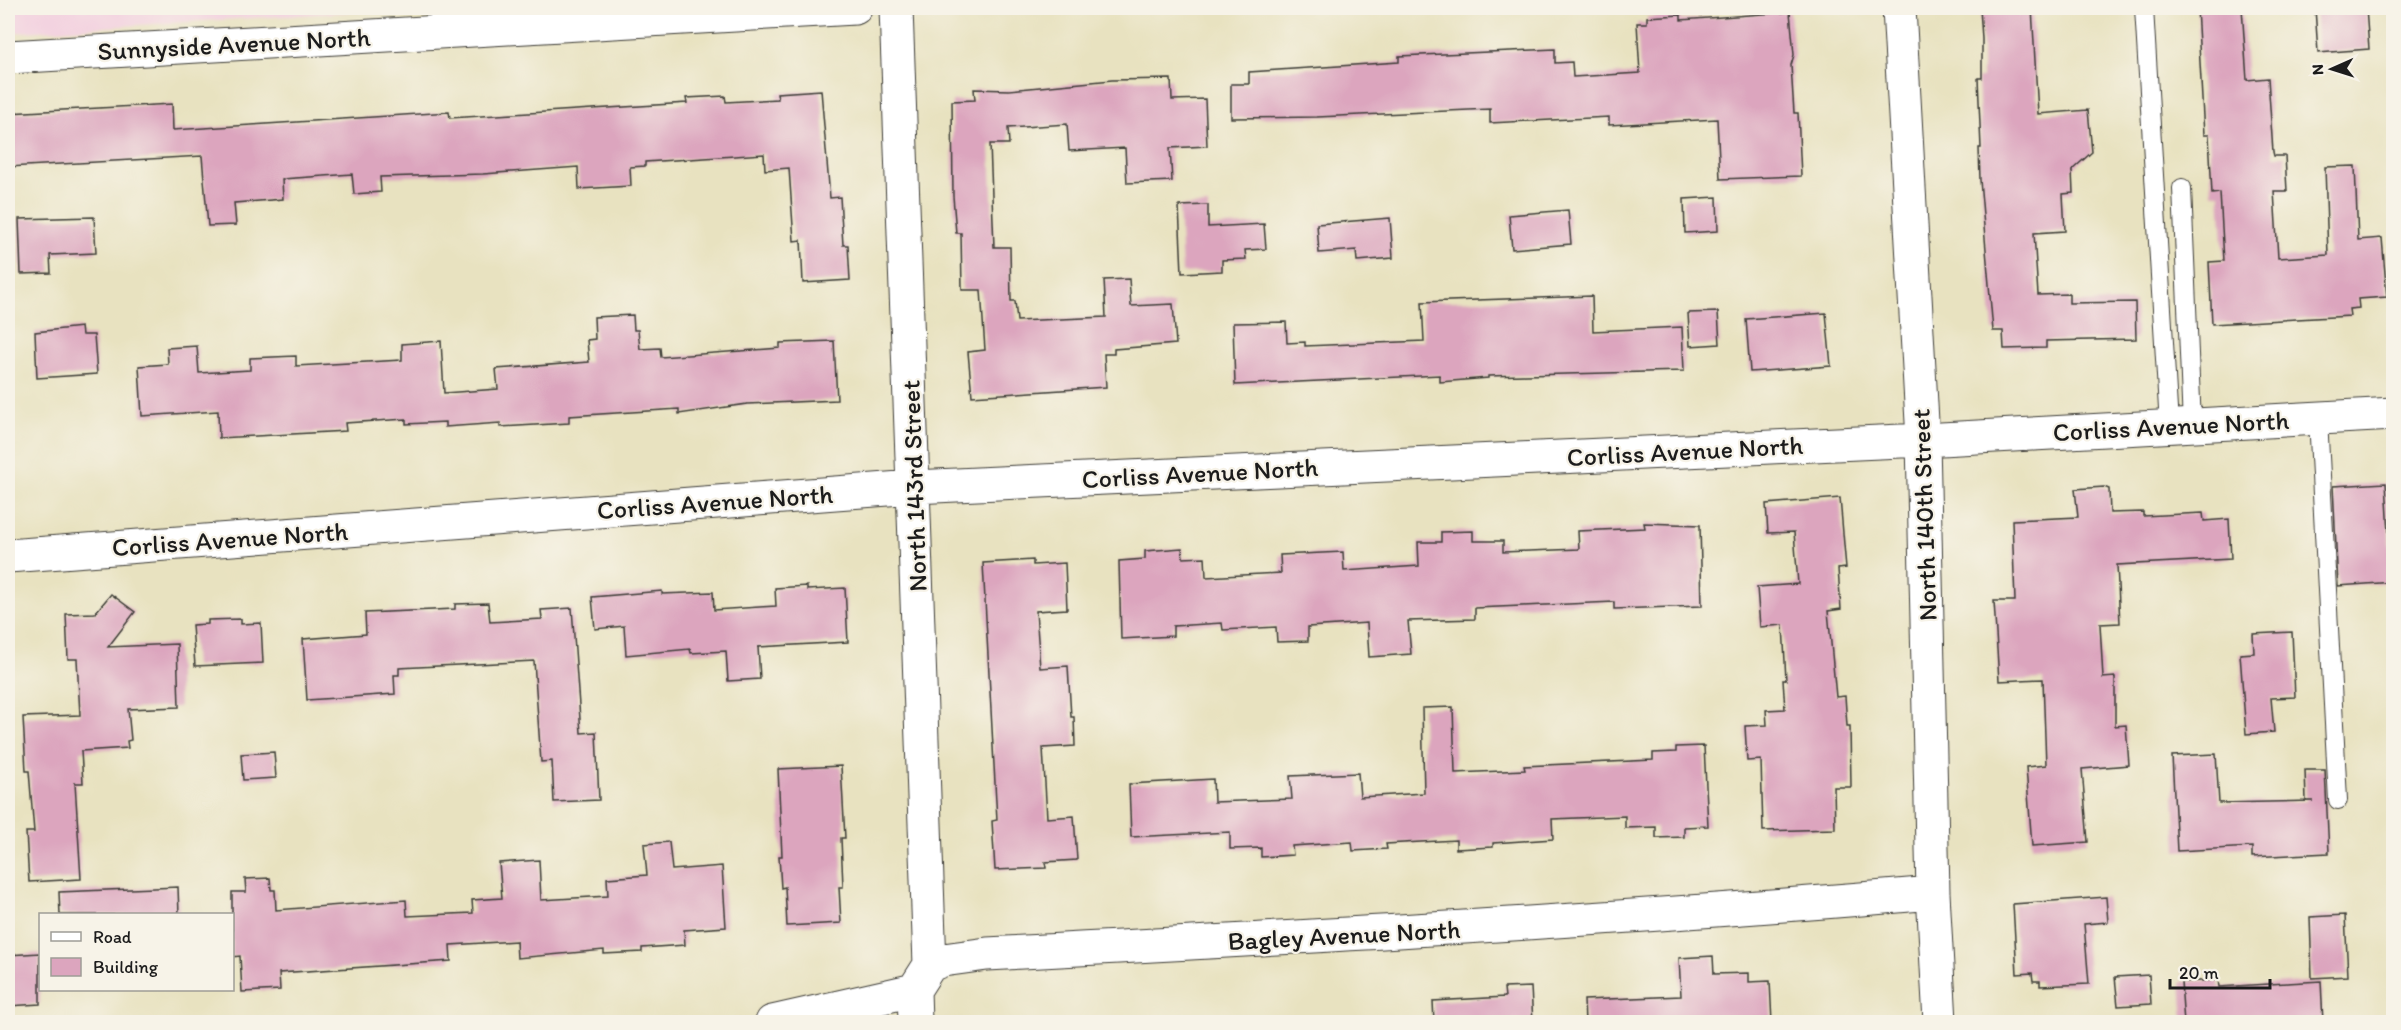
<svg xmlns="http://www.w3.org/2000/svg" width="2401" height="1030" viewBox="0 0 2401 1030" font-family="Itim,sans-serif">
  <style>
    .built { fill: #f3cfdf }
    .building { fill: #dca5be }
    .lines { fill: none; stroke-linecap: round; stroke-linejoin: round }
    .service-casing { stroke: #3b3a35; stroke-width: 20 }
    .minor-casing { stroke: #3b3a35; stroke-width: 35 }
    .service { stroke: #fff; stroke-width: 18 }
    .minor { stroke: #fff; stroke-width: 33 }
    .labels { text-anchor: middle; stroke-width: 4.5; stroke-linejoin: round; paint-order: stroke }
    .street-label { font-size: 26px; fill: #1c1c1c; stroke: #f7f3e8 }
  </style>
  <rect width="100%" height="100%" fill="#f7f3e8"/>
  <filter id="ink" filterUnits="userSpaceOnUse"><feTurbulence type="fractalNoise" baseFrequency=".0167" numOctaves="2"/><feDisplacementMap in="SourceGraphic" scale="12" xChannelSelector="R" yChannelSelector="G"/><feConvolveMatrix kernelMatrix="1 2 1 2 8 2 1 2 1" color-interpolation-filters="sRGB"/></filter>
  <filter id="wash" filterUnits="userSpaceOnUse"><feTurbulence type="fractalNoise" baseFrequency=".008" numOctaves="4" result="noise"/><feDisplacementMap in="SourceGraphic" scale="24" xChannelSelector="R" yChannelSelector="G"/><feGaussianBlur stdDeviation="1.35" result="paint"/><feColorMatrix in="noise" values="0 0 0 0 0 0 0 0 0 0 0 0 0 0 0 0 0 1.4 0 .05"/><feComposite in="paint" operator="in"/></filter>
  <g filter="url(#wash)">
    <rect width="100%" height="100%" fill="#e8e2c0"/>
    <path class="built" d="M8 8H416L8 33Z"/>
    <g id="blocks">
      <path class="building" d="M1980 8H2032L2038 114 2088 110 2092 152 2072 170 2073 193 2063 194 2065 231 2034 233 2038 295 2069 294V303L2135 302 2136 339 2046 341V348L2004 349 2003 331H1993L1980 180 1979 148H1981L1978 78H1982V39Z
        M2197 8H2242L2247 80 2268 78 2273 152 2274 156H2285L2287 191H2274L2278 258 2328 255 2325 167 2355 166 2358 240 2382 238 2387 297 2358 299 2359 308 2349 309 2350 316 2212 324 2209 262 2224 261 2220 193 2212 194 2209 135H2204Z
        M2315 8H2366L2369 49 2318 53Z
        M1790 12 1794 55 1791 65 1794 113H1798L1801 176 1720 179 1717 119 1609 125V117L1490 123V109L1317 117 1231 118V84H1249V72L1399 62V56L1555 49V63L1572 62 1573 77 1640 73 1637 23H1647V17L1681 15V20Z
        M1171 79 1172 100 1205 99 1207 146 1170 148 1172 181 1127 183 1125 148 1069 151 1067 124 1008 128 1009 144H990L994 247H1010L1011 301H1015L1017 321 1106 317 1104 280 1129 279 1131 306 1173 304 1176 344 1114 349V354H1104L1106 387 972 396 968 352 985 350 981 290H962L961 233H956L953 196 952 101 975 100 974 89 1009 90 1112 80Z
        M821 90 830 198 840 197 843 245H848L850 280 803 283 801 240 794 241 789 168 765 170 764 154 645 162V166L630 167 631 186 579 189 578 167 483 174 380 177 381 192 354 194 352 174 282 179 283 199 234 203 236 225 208 226 202 156 8 167V113L172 104 173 130 449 112 450 118 687 103 686 98 725 96 726 102 778 99 777 93Z
        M1717 197 1718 231 1685 233 1684 199Z
        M1208 205V227L1264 224 1266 249 1245 250 1246 259 1222 260V271L1182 273 1179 206Z
        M1568 210 1571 244 1512 249 1509 215Z
        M94 217 96 253 50 255 51 273 21 274 19 219Z
        M1390 218 1393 258 1357 261 1356 250 1319 253 1317 224Z
        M1592 296 1593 331 1682 327 1684 371 1488 376V378L1440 382V375L1235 385 1233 323 1286 322 1287 343 1305 342V346L1424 341 1422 302Z
        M1718 312 1720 344 1690 346 1688 313Z
        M1826 313 1831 366 1750 372 1746 319Z
        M633 315 634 330H638L640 349 660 348 661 357 780 348V343L834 341 837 400 747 404 679 414V409L569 416V423L500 427V423L445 427V422L406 424V419L345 423 346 431 219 438 218 411 142 416 139 366 168 364 167 348 197 346 199 373 250 370V358L296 356V366L402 360V344L441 341 444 393 498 389 496 369 589 362 587 340 595 339 594 317Z
        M81 327 82 335H94L97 374 37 378 35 332Z
        M2386 483 2390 550H2394V582L2338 586 2333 486Z
        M2104 487 2109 489 2110 513 2143 512V516L2203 513 2204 521 2229 519 2231 559 2117 565 2120 623 2100 624 2103 678 2115 677V726L2126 725 2129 765 2082 769 2088 842 2032 846 2026 767 2046 765 2043 679 1999 681 1994 601H2015L2012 520 2078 517 2075 489Z
        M1840 498 1846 568 1838 569 1841 609 1828 611 1836 697 1845 696 1847 726H1850L1851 787H1834L1835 829 1763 831 1761 760 1747 761 1745 726 1767 725 1766 710 1785 709 1783 680H1786L1783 625 1760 627 1757 587 1798 584 1794 532 1768 533 1766 504Z
        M1644 523 1700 525 1702 606 1614 609V602L1475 608V619L1408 621 1411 654 1369 657 1367 623 1308 627V641L1277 642 1276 627 1223 630 1222 623 1173 626V636L1121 639 1119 561 1145 559V551L1182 548 1183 558 1205 557 1206 577 1281 573 1280 555 1343 552 1344 571 1419 566 1418 542H1441V532L1473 531V541H1503V552L1579 549 1578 531 1645 528Z
        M1033 560V565L1065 563 1067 609 1036 611 1040 668 1068 666 1071 717H1074L1075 746 1043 748 1047 818 1074 816 1077 860 1045 862 1046 868 995 870 992 821 997 820 983 563Z
        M807 586V590L845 588 848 642 758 647 760 679 728 681 726 651 691 653 690 649 626 655 624 626 595 629 592 597 662 591V594L713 592 714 610 776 606 775 588Z
        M111 594 135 612 108 647 177 644 179 707 128 709 131 740 127 741 128 748 81 751 83 783H75L81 879 29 882 26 832H34L29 771H26L23 717 80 715 77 659H68L66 614 95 613Z
        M488 603 490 622 542 619 541 610 572 608 581 733 596 732 599 800 554 802 552 761 541 762 534 661 399 668V675H394L395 694 307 700 303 639 366 634 365 613 455 609V604Z
        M241 619V624L261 623 263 663 195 666 192 625 208 624V620Z
        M2292 632 2295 697 2271 698 2274 732 2246 734 2240 654 2254 653 2253 634Z
        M1453 707 1455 773 1525 770 1524 766 1653 760V753L1676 752V747L1704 746 1708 826 1684 827V837L1656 838V827L1625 828V816L1552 819 1553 839 1493 843V847L1456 849V840L1386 844 1387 849 1353 851 1352 842 1292 846 1293 855 1261 857V848L1230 849V832L1131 837 1129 784 1213 779 1214 802 1292 799 1290 776 1358 773 1360 797 1424 793 1422 708Z
        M274 752 276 778 243 780 241 754Z
        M2216 754 2219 803 2313 801H2306L2305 770H2325L2329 853 2252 857V847L2177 851 2172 756Z
        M841 766 845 838H841L843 887H839L841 923 787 926 785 887 781 888 779 856H782L778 769Z
        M669 842 672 870 722 866 726 927 684 930 685 945 642 948V952L604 954V950L517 958 516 941 450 945 451 961 279 973 280 990 242 992 240 956 232 957V892H246L245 879 270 878 271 890H275L276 910 406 900 407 916 473 913 472 900 502 898 499 863 539 860 541 900 608 896 607 878 647 875 644 844Z
        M178 887 179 915H60L59 892Z
        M2106 897 2108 922 2084 924 2089 984 2040 986V981H2033L2032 973 2017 974 2013 904Z
        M2345 915 2348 976 2312 978 2310 917Z
        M40 953V1004L8 1006V955Z
        M1713 956 1714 974 1749 973V982L1770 981 1772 1023H1585L1584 1000 1681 996 1679 958Z
        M2149 975 2151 1004 2118 1006 2115 977Z
        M2218 980 2219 987 2321 981 2323 1023H2184L2181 982Z
        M1531 987 1533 1023H1434L1433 1001 1505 997 1504 988Z"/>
    </g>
  </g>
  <g filter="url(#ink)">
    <use href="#blocks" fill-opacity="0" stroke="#3b3a35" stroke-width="1.5"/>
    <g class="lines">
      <defs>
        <path id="service" d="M2144 8 2169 426
          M2182 188 2192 425
          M2318 418 2338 800"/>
        <path id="minor" d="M896 8 930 965
          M1899 8 1923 440 1933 893 1940 1022
          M8 57 855 8
          M8 556 914 487 1923 440 2394 414
          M914 990 915 1022
          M772 1022 914 990 930 965 943 960 987 954C1303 937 1618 920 1933 893"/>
      </defs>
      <use href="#service" class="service-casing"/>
      <use href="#minor" class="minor-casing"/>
      <use href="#service" class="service"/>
      <use href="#minor" class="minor"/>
    </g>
  </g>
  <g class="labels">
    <g class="street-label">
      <text transform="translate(234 44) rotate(-3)" y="9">Sunnyside Avenue North</text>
      <text transform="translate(2171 426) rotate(-3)" y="9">Corliss Avenue North</text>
      <text transform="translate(1685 451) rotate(-3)" y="9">Corliss Avenue North</text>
      <text transform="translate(1200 473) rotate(-3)" y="9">Corliss Avenue North</text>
      <text transform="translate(914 486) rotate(-92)" y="9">North 143rd Street</text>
      <text transform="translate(715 502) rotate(-4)" y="9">Corliss Avenue North</text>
      <text transform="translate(1924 515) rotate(-92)" y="9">North 140th Street</text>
      <text transform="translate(230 539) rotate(-4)" y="9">Corliss Avenue North</text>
      <text transform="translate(1344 935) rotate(-3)" y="9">Bagley Avenue North</text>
    </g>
  </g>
  <rect width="2401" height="1030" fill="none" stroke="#f7f3e8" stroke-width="30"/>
  <rect x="39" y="913" width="195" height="78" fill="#f7f3e8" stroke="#9f9d96" stroke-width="1.5"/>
  <rect x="51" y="932" width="30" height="9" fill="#ffffff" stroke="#9f9d96" stroke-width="1.5"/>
  <text x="93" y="943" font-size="18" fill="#1c1c1c">Road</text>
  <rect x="51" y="958" width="30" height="18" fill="#dca5be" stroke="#9f9d96" stroke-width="1.5"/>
  <text x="93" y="973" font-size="18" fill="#1c1c1c">Building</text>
  <g transform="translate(2332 69) rotate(267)" stroke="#f7f3e8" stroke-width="4.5" paint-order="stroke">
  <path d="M0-4.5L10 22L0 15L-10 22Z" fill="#1c1c1c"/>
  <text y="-9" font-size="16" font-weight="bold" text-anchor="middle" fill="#1c1c1c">N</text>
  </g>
  <path d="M2170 979v9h100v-9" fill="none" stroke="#1c1c1c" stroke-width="3"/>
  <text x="2179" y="979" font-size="18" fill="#1c1c1c" stroke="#f7f3e8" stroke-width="4.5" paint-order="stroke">20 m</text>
</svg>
